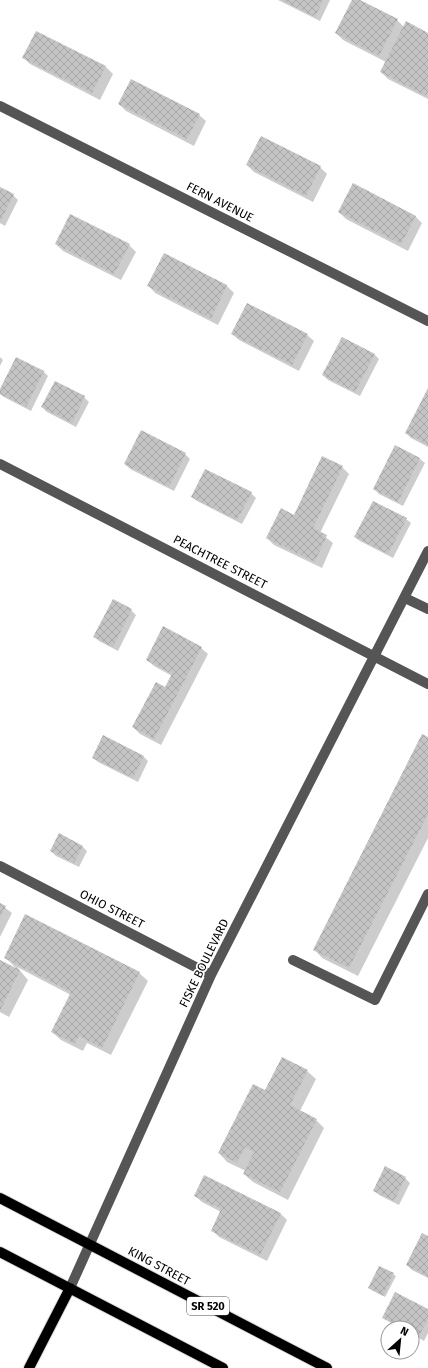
<svg xmlns="http://www.w3.org/2000/svg" width="428" height="1368" viewBox="0 0 428 1368" font-family="'Fira Sans',sans-serif">
  <style>
    .shadow { fill: #0003 }
    .building { fill: url(#building-cross-hatch) }
    .lines { fill: none; stroke-linecap: round; stroke-linejoin: round }
    .major-casing { stroke: #dbdbdb; stroke-width: 12 }
    .minor { stroke: #555; stroke-width: 10 }
    .major { stroke: #000; stroke-width: 10 }
    .labels { text-anchor: middle; stroke-width: 3.5; stroke-linejoin: round; paint-order: stroke }
    .shield { fill: #fff; stroke: #4c4c4c; stroke-width: 1 }
    .shield-label { font-size: 11px; font-weight: bold; fill: #000 }
    .street-label { font-size: 12px; fill: #000; stroke: #fff }
  </style>
  <defs>
    <pattern id="building-cross-hatch" width="8" height="8" patternUnits="userSpaceOnUse"><rect width="8" height="8" fill="#c4c4c4"/><path d="M0 0l8 8M0 8l8-8" fill="none" stroke="#a7a7a7"/></pattern>
  </defs>
  <rect width="100%" height="100%" fill="#fff"/>
  <path class="shadow" d="M278 0H330L320 21Z
    M353 0H358L397 20 404 27 428 34V99L388 79 381 72 386 62 343 40 336 33Z
    M37 32 106 67 113 74 100 100 30 64 24 58Z
    M119 104 199 115 206 121 194 146 126 111Z
    M247 165 320 167 327 174 313 202 254 172Z
    M0 188 13 195 18 200 5 226 0 223Z
    M339 212 415 216 422 223 408 251 346 219Z
    M56 244 129 245 136 252 121 280 63 251Z
    M165 255 227 286 234 293 218 325 155 293 149 286Z
    M232 334 307 335 314 341 299 371 239 340Z
    M374 354 379 359 360 396 328 380 323 375Z
    M0 357 3 360 0 366Z
    M43 371 48 376 31 411 4 397 0 394V391Z
    M55 382 84 397 89 402 76 427 47 412 42 407Z
    M428 390V447L411 438 406 433Z
    M396 446 420 459 425 463 403 506 379 494 374 489Z
    M185 454 190 459 174 491 130 469 125 464Z
    M342 467 349 474 320 533 333 543 322 568 274 545 267 538 294 516Z
    M251 493 256 498 242 524 197 501 192 497Z
    M406 519 411 523 393 558 360 541 355 537Z
    M131 610 136 615 118 651 99 641 95 637Z
    M201 648 208 654 161 745 140 734 133 727 166 688 172 676 154 666 147 660Z
    M428 738V838L358 976 322 958 314 949Z
    M143 756 148 761 138 782 98 762 93 757Z
    M82 846 87 851 79 867 56 856 51 851Z
    M0 904 12 913 0 937Z
    M5 957 139 973 148 981 111 1055 87 1043 83 1051 61 1040 52 1032 71 995 17 967 28 980 9 1017 0 1012V961L17 969Z
    M307 1071 316 1079 300 1111 316 1120 324 1128 288 1200 253 1182 244 1174 246 1171 227 1162 219 1153 265 1092Z
    M405 1178 410 1183 399 1205 379 1195 374 1190Z
    M195 1196 280 1213 287 1220 267 1261 219 1237 212 1230 221 1212 202 1202Z
    M428 1237V1278L412 1270 407 1265Z
    M380 1267 396 1276 385 1297 369 1288Z
    M428 1310V1333L424 1341 412 1334V1328H399L383 1317Z"/>
  <path class="building" d="M281 0H323L315 17Z
    M352 0H360L398 19 379 56 335 33Z
    M406 21 428 33V92L426 96 380 72Z
    M36 31 106 66 92 93 22 58Z
    M131 79 200 114 187 139 118 104Z
    M261 136 321 166 306 196 246 165Z
    M353 183 416 216 401 244 338 212Z
    M0 187 14 194 0 222Z
    M70 214 130 244 114 274 55 244Z
    M164 253 227 285 211 319 147 286Z
    M247 303 308 334 292 365 231 334Z
    M342 337 375 354 355 392 322 375Z
    M16 357 44 371 26 407 0 394V389Z
    M55 381 85 396 72 423 41 407Z
    M428 388V445L405 433Z
    M141 430 186 453 169 487 124 464Z
    M395 445 420 458 398 502 373 489Z
    M322 456 343 466 313 528 327 535 315 562 266 538 281 508 294 515Z
    M205 469 252 492 237 520 191 497Z
    M373 501 407 518 388 554 354 537Z
    M113 599 132 609 113 647 93 637Z
    M163 626 202 647 154 739 132 727 156 682 165 687 172 674 146 660Z
    M422 734 428 737V814L349 968 313 950Z
    M103 735 144 756 133 778 92 758Z
    M59 833 83 846 74 863 50 851Z
    M0 903 6 906 0 917Z
    M25 914 140 972 102 1048 79 1036 75 1044 51 1032 71 992 4 958Z
    M0 960 20 970 0 1011Z
    M282 1057 308 1070 290 1105 317 1119 280 1192 243 1174 254 1152 245 1147 237 1163 218 1153 253 1084 265 1090Z
    M385 1166 406 1177 394 1201 373 1191Z
    M204 1175 281 1213 260 1255 211 1231 221 1209 194 1196Z
    M422 1233 428 1236V1277L406 1265Z
    M379 1266 394 1273 383 1296 368 1288Z
    M395 1292 428 1309V1319L419 1336 412 1333V1328H402L382 1318Z"/>
  <g class="lines">
    <defs>
      <path id="major" d="M0 1198 327 1368
        M0 1252 223 1368
        M29 1368 70 1288"/>
    </defs>
    <use href="#major" class="major-casing"/>
    <path class="minor" d="M0 106 428 321
      M0 464 428 684
      M405 598 428 609
      M0 866 211 975
      M293 960 375 1000 428 894
      M70 1288 211 975 428 551"/>
    <use href="#major" class="major"/>
  </g>
  <g class="labels">
    <rect class="shield" x="187" y="1297" width="42" height="18" rx="3"/>
    <g class="shield-label">
      <text x="208" y="1310">SR 520</text>
    </g>
    <g class="street-label">
      <text transform="translate(220 202) rotate(27)" y="4">FERN AVENUE</text>
      <text transform="translate(220 562) rotate(27)" y="4">PEACHTREE STREET</text>
      <text transform="translate(112 909) rotate(27)" y="4">OHIO STREET</text>
      <text transform="translate(204 963) rotate(-64)" y="4">FISKE BOULEVARD</text>
      <text transform="translate(159 1266) rotate(28)" y="4">KING STREET</text>
    </g>
  </g>
  <g transform="translate(400 1340) rotate(27)"><circle r="19" fill="#ffffff" stroke="#999999"/>
  <path d="M0-3L7 15L0 10L-7 15Z" fill="#000000"/>
  <text y="-6" font-size="11" font-weight="bold" text-anchor="middle" fill="#000000">N</text>
  </g>
</svg>
